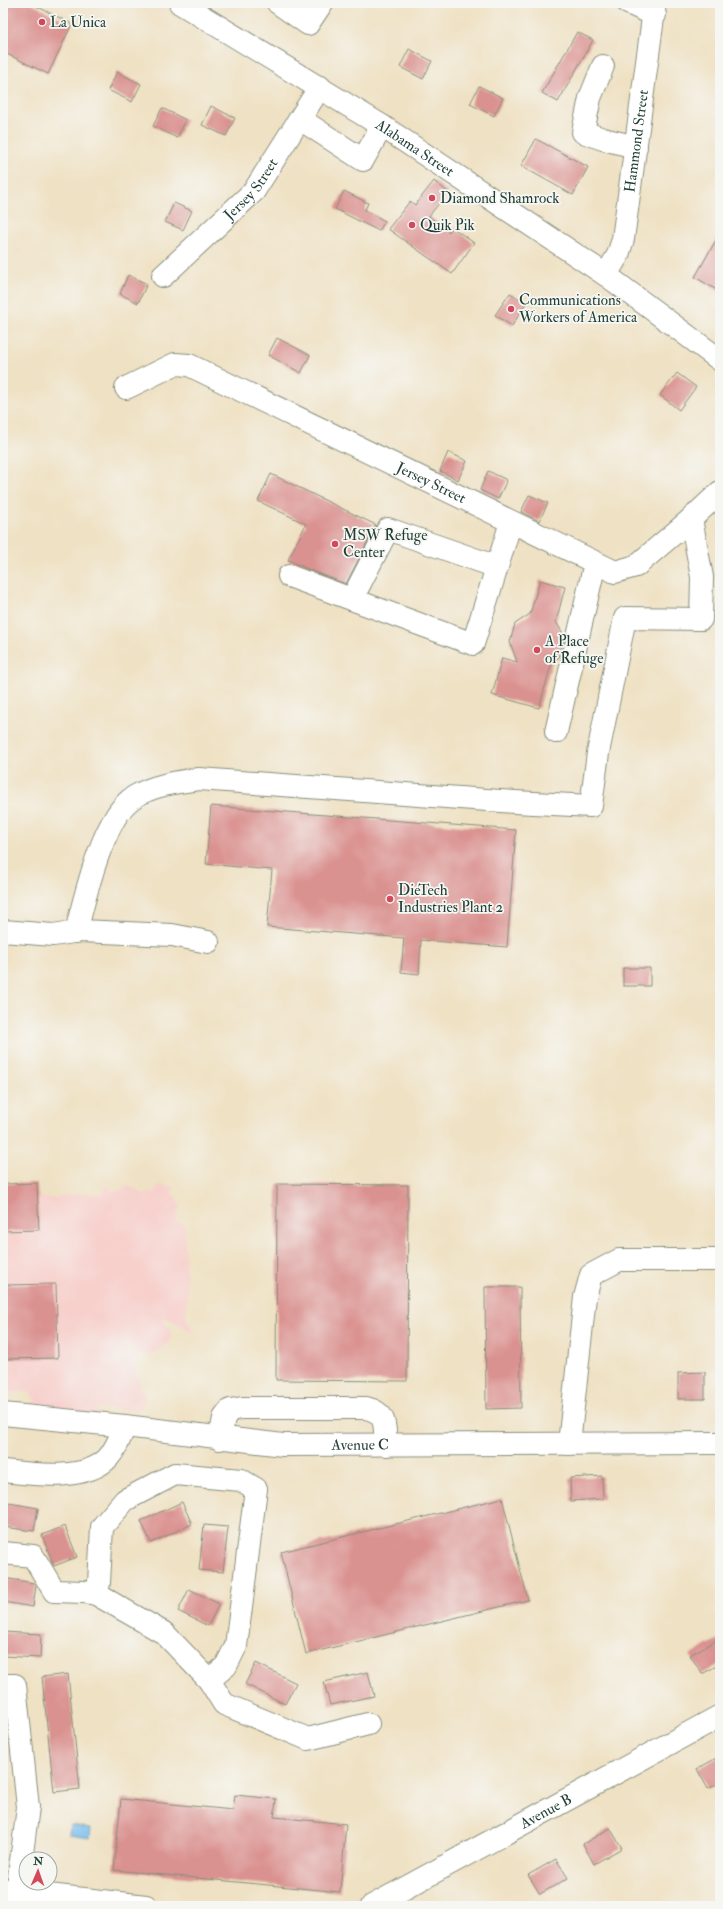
<svg xmlns="http://www.w3.org/2000/svg" width="723" height="1909" viewBox="0 0 723 1909" font-family="'IM FELL Double Pica',serif">
  <style>
    .built { fill: #f7d0cc }
    .water { fill: #73bcec; stroke: #497c90 }
    .building { fill: #da9290 }
    .lines { fill: none; stroke-linecap: round; stroke-linejoin: round }
    .minor-casing { stroke: #878f7c; stroke-width: 24 }
    .major-casing { stroke: #878f7c; stroke-width: 24 }
    .minor { stroke: #fff; stroke-width: 22 }
    .major { stroke: #fff; stroke-width: 22 }
    .poi-dot { fill: #d1495b; stroke: #f6f6f2; stroke-width: 1.5 }
    .labels { text-anchor: middle; stroke-width: 3.5; stroke-linejoin: round; paint-order: stroke }
    .poi-label { font-size: 15px; fill: #1f3d34; stroke: #f6f6f2; text-anchor: start }
    .street-label { font-size: 15px; fill: #1f3d34; stroke: #f6f6f2 }
  </style>
  <rect width="100%" height="100%" fill="#f6f6f2"/>
  <filter id="ink" filterUnits="userSpaceOnUse"><feTurbulence type="fractalNoise" baseFrequency=".025" numOctaves="2"/><feDisplacementMap in="SourceGraphic" scale="8" xChannelSelector="R" yChannelSelector="G"/><feConvolveMatrix kernelMatrix="1 2 1 2 8 2 1 2 1" color-interpolation-filters="sRGB"/></filter>
  <filter id="wash" filterUnits="userSpaceOnUse"><feTurbulence type="fractalNoise" baseFrequency=".012" numOctaves="4" result="noise"/><feDisplacementMap in="SourceGraphic" scale="16" xChannelSelector="R" yChannelSelector="G"/><feGaussianBlur stdDeviation="0.9" result="paint"/><feColorMatrix in="noise" values="0 0 0 0 0 0 0 0 0 0 0 0 0 0 0 0 0 1.4 0 .05"/><feComposite in="paint" operator="in"/></filter>
  <g filter="url(#wash)">
    <rect width="100%" height="100%" fill="#efe1c3"/>
    <path class="built" d="M37 1183V1194L43 1198H55L74 1193 97 1194 104 1192 106 1184 112 1191 123 1190 124 1187 127 1186 138 1190 140 1193H151L156 1192V1188L162 1184 168 1187 173 1186 174 1189 171 1192 173 1196H177L175 1199 181 1206 177 1212V1222H182L185 1227V1256L187 1291 186 1317 193 1332 164 1317 161 1321 171 1329V1338L161 1350 156 1353 138 1355 135 1360V1369L140 1389 146 1395 145 1403 140 1409 135 1411 96 1407 100 1414 27 1406 36 1400 31 1395 27 1392H9V1353L6 1334 3 1335V1184Z"/>
    <path class="water" d="M70 1825 91 1828 90 1838 69 1835Z"/>
    <g id="blocks">
      <path class="building" d="M3 3H30L72 24 48 74 3 52Z
        M577 32 593 40 558 102 542 93Z
        M409 49 432 61 423 79 400 67Z
        M117 72 141 84 132 102 108 90Z
        M479 86 503 98 494 116 470 104Z
        M211 106 235 118 226 136 202 125Z
        M162 108 186 120 177 138 153 126Z
        M536 139 588 167 573 195 521 166Z
        M434 181 448 192 429 216 449 232 452 227 474 243 452 274 388 229 410 201 415 205Z
        M344 191 368 203 365 210 385 221 379 231 335 209Z
        M174 203 192 211 183 230 165 222Z
        M720 233V292L695 277Z
        M128 275 147 284 138 303 120 294Z
        M510 293 526 303 512 326 495 315Z
        M277 338 310 355 301 373 268 355Z
        M677 373 696 387 679 410 660 395Z
        M448 452 467 461 458 480 440 471Z
        M488 471 507 480 498 499 480 490Z
        M271 474 376 525 346 584 310 570 288 560 306 524 258 501Z
        M529 495 548 503 539 521 521 512Z
        M540 580 565 587 556 622 565 637 559 657 552 662 539 708 492 695 502 658 517 662 510 642 515 624 530 614Z
        M211 806 516 830 507 947 421 940 419 974 401 972 404 938 267 927 272 870 206 864Z
        M623 968H650V986H623Z
        M37 1183 39 1230 3 1231V1184Z
        M277 1184 408 1185 407 1381 276 1380Z
        M56 1284 58 1358 5 1359 3 1285Z
        M485 1287H520L521 1408 486 1409Z
        M705 1372V1399H678V1373Z
        M602 1476 603 1499 571 1501 570 1478Z
        M502 1498 528 1600 306 1654 281 1552Z
        M3 1502 38 1508 34 1531 3 1527Z
        M182 1502 192 1524 151 1543 141 1521Z
        M204 1525 228 1527 223 1572 199 1570Z
        M65 1526 77 1557 54 1566 42 1535Z
        M3 1578 34 1583 36 1585 33 1607 3 1602Z
        M189 1589 219 1604 208 1626 178 1611Z
        M3 1632 41 1634 40 1658 3 1656Z
        M720 1638V1664L702 1674 690 1655Z
        M256 1663 296 1683 285 1704 245 1684Z
        M368 1672 374 1696 330 1705 324 1682Z
        M68 1674 80 1789 54 1792 42 1677Z
        M720 1756V1782L708 1789 697 1769Z
        M235 1795 276 1799 274 1817 346 1824 340 1892 114 1870 121 1799 233 1810Z
        M610 1828 622 1848 594 1864 583 1844Z
        M556 1859 568 1878 540 1894 528 1875Z"/>
    </g>
  </g>
  <g filter="url(#ink)">
    <use href="#blocks" fill-opacity="0" stroke="#878f7c" stroke-width="1"/>
    <g class="lines">
      <defs>
        <g id="minor">
          <path d="M278 3 308 24 322 3"/>
          <path d="M628 3 655 15"/>
          <path d="M603 66 590 98 583 132 603 139 636 147"/>
          <path d="M300 119 363 160 382 126"/>
          <path id="s1" d="M606 275 618 255 623 239 655 3"/>
          <path id="s2" d="M163 276 254 191 320 87"/>
          <path id="s3" d="M126 388 175 364 189 365 615 572 636 566 691 519 720 492"/>
          <path d="M289 576 473 644 511 522"/>
          <path d="M352 599 388 529 497 567"/>
          <path d="M556 732 595 563"/>
          <path d="M3 931 53 935 80 931 172 935 208 942"/>
          <path d="M76 932C85 897 103 816 134 797 153 785 177 782 199 779L515 802 591 806 598 753 625 618 701 619 702 577 691 519"/>
          <path id="s4" d="M3 1414 125 1426 283 1445 720 1443"/>
          <path d="M220 1439 224 1418 230 1410 242 1408H366C388 1413 384 1426 386 1445"/>
          <path d="M569 1444 585 1297 591 1275 619 1260H716L720 1259"/>
          <path d="M3 1471C32 1474 85 1482 108 1458 116 1449 120 1438 125 1426"/>
          <path d="M3 1553 33 1556 54 1591 84 1592 96 1594 164 1633 209 1680 224 1704 308 1739 368 1724"/>
          <path d="M96 1594 99 1583 102 1527 125 1500 175 1474 241 1480 256 1489 236 1646 226 1666 209 1680"/>
          <path d="M3 1685H15L28 1807 17 1892"/>
          <path d="M4 1890 146 1906"/>
          <path id="s5" d="M372 1906 720 1716"/>
        </g>
        <g id="major">
          <path id="s6" d="M180 3 382 126 606 275 720 360"/>
        </g>
      </defs>
      <use href="#minor" class="minor-casing"/>
      <use href="#major" class="major-casing"/>
      <use href="#minor" class="minor"/>
      <use href="#major" class="major"/>
    </g>
  </g>
  <g class="poi-dot">
    <circle cx="42" cy="22" r="4"/>
    <circle cx="432" cy="198" r="4"/>
    <circle cx="412" cy="225" r="4"/>
    <circle cx="511" cy="309" r="4"/>
    <circle cx="335" cy="544" r="4"/>
    <circle cx="537" cy="650" r="4"/>
    <circle cx="390" cy="899" r="4"/>
  </g>
  <g class="labels">
    <g class="poi-label">
      <text x="50" y="27">La Unica</text>
      <text x="440" y="203">Diamond Shamrock</text>
      <text x="420" y="230">Quik Pik</text>
      <text x="519" y="305">Communications<tspan x="519" dy="17">Workers of America</tspan></text>
      <text x="343" y="540">MSW Refuge<tspan x="343" dy="17">Center</tspan></text>
      <text x="545" y="646">A Place<tspan x="545" dy="17">of Refuge</tspan></text>
      <text x="398" y="895">DieTech<tspan x="398" dy="17">Industries Plant 2</tspan></text>
    </g>
    <g class="street-label">
      <text dy="5" stroke="none"><textPath href="#s1" startOffset="139">Hammond Street</textPath></text>
      <text dy="5" stroke="none"><textPath href="#s6" startOffset="276">Alabama Street</textPath></text>
      <text dy="5" stroke="none"><textPath href="#s2" startOffset="124">Jersey Street</textPath></text>
      <text dy="5" stroke="none"><textPath href="#s3" startOffset="338">Jersey Street</textPath></text>
      <text dy="5" stroke="none"><textPath href="#s4" startOffset="359">Avenue C</textPath></text>
      <text dy="5" stroke="none"><textPath href="#s5" startOffset="198">Avenue B</textPath></text>
    </g>
  </g>
  <rect width="723" height="1909" fill="none" stroke="#f6f6f2" stroke-width="16"/>
  <g transform="translate(38 1871) rotate(2)"><circle r="19" fill="#f6f6f2" stroke="#a0aca6"/>
  <path d="M0-3L7 15L0 10L-7 15Z" fill="#d1495b"/>
  <text y="-6" font-size="11" font-weight="bold" text-anchor="middle" fill="#1f3d34">N</text>
  </g>
</svg>
